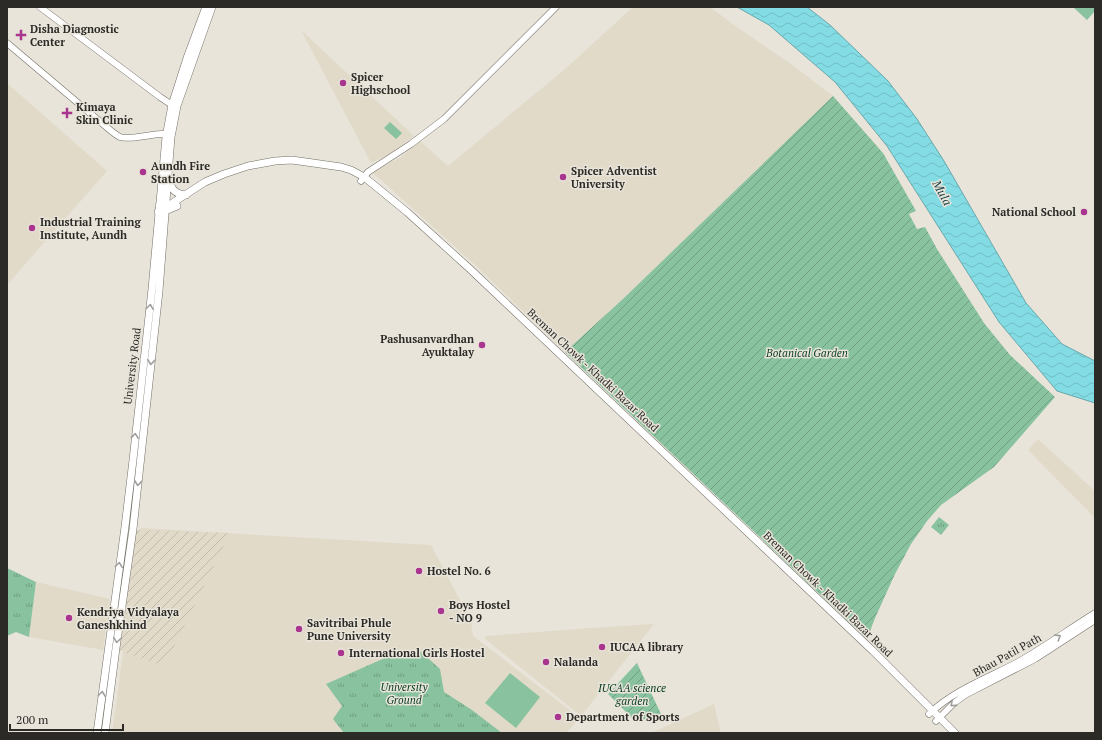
<svg xmlns="http://www.w3.org/2000/svg" width="1102" height="740" viewBox="0 0 1102 740" font-family="'PT Serif',serif">
  <style>
    .built { fill: #e1dac9 }
    .industrial { fill: url(#industrial-furrows) }
    .grass { fill: #89c29e }
    .park { fill: url(#park-tufts) }
    .garden { fill: url(#garden-furrows) }
    .water { fill: url(#water-waves); stroke: #69a7ab }
    .lines { fill: none; stroke-linecap: round; stroke-linejoin: round }
    .secondary-casing { stroke: #736f67; stroke-width: 7 }
    .primary-casing { stroke: #736f67; stroke-width: 8 }
    .secondary { stroke: #fff; stroke-width: 6 }
    .primary { stroke: #fff; stroke-width: 7 }
    .oneway { stroke: #a09f9d }
    .poi-dot { fill: #a9358e; stroke: #e8e4da; stroke-width: 1.5 }
    .labels { text-anchor: middle; stroke-width: 3; stroke-linejoin: round; paint-order: stroke }
    .poi-label { font-size: 11px; font-weight: bold; fill: #2b2a26; stroke: #e8e4da; text-anchor: start }
    .park-label { font-size: 11px; font-style: italic; fill: #043920; stroke: #e8e4da }
    .street-label { font-size: 11px; fill: #2b2a26; stroke: #e8e4da }
    .water-label { font-size: 12px; font-style: italic; fill: #1b4448; stroke: #e8e4da }
  </style>
  <defs>
    <pattern id="industrial-furrows" width="10" height="10" patternUnits="userSpaceOnUse"><rect width="10" height="10" fill="#e1dac9"/><path d="M-1 1l2-2M0 10L10 0M9 11l2-2" fill="none" stroke="#c1bbac"/></pattern>
    <pattern id="park-tufts" width="24" height="20" patternUnits="userSpaceOnUse"><rect width="24" height="20" fill="#89c29e"/><path d="M3 7l-1-3M5 7V3M7 7l1-3M15 17l-1-3M17 17v-4M19 17l1-3" fill="none" stroke="#709e81"/></pattern>
    <pattern id="garden-furrows" width="10" height="10" patternUnits="userSpaceOnUse"><rect width="10" height="10" fill="#89c29e"/><path d="M-1 1l2-2M0 10L10 0M9 11l2-2" fill="none" stroke="#709e81"/></pattern>
    <pattern id="water-waves" width="16" height="10" patternUnits="userSpaceOnUse"><rect width="16" height="10" fill="#83dce4"/><path d="M0 5q4-4 8 0t8 0" fill="none" stroke="#71bdc3"/></pattern>
  </defs>
  <rect width="100%" height="100%" fill="#e8e4da"/>
  <path class="built" d="M633 7H710L734 25 791 64 833 96 624 298 565 352 475 265 381 180 372 173 401 157 420 141 448 166 564 70Z
    M301 30 414 136 392 153 371 163Z
    M7 83 107 171 7 285Z
    M1038 439 1095 491V518L1028 450Z
    M140 528 431 545 471 621 473 636 580 718 566 733H112Z
    M36 582 110 599 103 650 29 637Z
    M654 624 581 716 485 639 486 636 591 628Z
    M714 704 721 733H651Z"/>
  <path class="industrial" d="M135 530 230 533 170 655 164 666 118 650Z"/>
  <path class="grass" d="M390 122 402 133 396 139 384 128Z
    M510 673 540 697 516 728 485 703Z"/>
  <path class="park" d="M1073 7H1095V11L1087 20Z
    M939 517 949 525 941 535 931 527Z
    M7 568 36 582 29 637 16 632 7 636Z
    M419 650 440 669 444 692 472 710 502 733H344L333 719 342 706 326 684 387 657Z"/>
  <path class="garden" d="M833 96 883 153 916 211 909 214 917 229 925 227 937 249 984 323 1010 355 1055 397 994 467 941 505 927 521 911 544 895 574 875 618 867 639 565 352 624 298Z
    M637 663 661 714 636 722 608 694Z"/>
  <path class="water" d="M737 7H807L830 25 888 81 917 119 944 161 1026 303 1062 344 1095 361V403L1057 391 999 322 887 146 835 82 769 25Z"/>
  <g class="lines">
    <defs>
      <path id="secondary" d="M40 7 160 97 172 105
        M7 43 104 125C109 129 114 134 120 137 130 141 156 132 170 134
        M361 181 368 172 411 144 444 119 556 7
        M929 714C954 690 988 678 1018 662 1045 647 1069 629 1095 613
        M936 721 954 703 965 695 1035 659 1095 620"/>
      <path id="primary" d="M168 179C172 189 174 194 186 195
        M159 206 171 204 205 182 224 174 248 166 275 161 292 160 341 167 351 170 364 177 374 185 407 212 470 269 873 651 955 733
        M158 212 165 211 177 206
        M97 733 125 527 133 460 152 289 166 137 172 105 187 58 206 7
        M105 733 116 648 133 529 159 291 171 137 177 106 212 7"/>
    </defs>
    <use href="#secondary" class="secondary-casing"/>
    <use href="#primary" class="primary-casing"/>
    <use href="#secondary" class="secondary"/>
    <use href="#primary" class="primary"/>
  </g>
  <defs><path id="oneway-chevron" d="M-2-3.5L2.5 0L-2 3.5" fill="none" stroke-width="1.6" stroke-linecap="round" stroke-linejoin="round"/></defs>
  <g class="oneway">
    <use href="#oneway-chevron" transform="translate(150 307) rotate(-83)"/>
    <use href="#oneway-chevron" transform="translate(151 362) rotate(96)"/>
    <use href="#oneway-chevron" transform="translate(135 436) rotate(-84)"/>
    <use href="#oneway-chevron" transform="translate(138 483) rotate(96)"/>
    <use href="#oneway-chevron" transform="translate(119 565) rotate(-82)"/>
    <use href="#oneway-chevron" transform="translate(1058 637) rotate(-33)"/>
    <use href="#oneway-chevron" transform="translate(117 640) rotate(98)"/>
    <use href="#oneway-chevron" transform="translate(102 694) rotate(-83)"/>
    <use href="#oneway-chevron" transform="translate(953 704) rotate(139)"/>
  </g>
  <g class="poi-dot">
    <path d="M19 29h4v4h4v4h-4v4h-4v-4h-4v-4h4z"/>
    <circle cx="343" cy="83" r="4"/>
    <path d="M65 107h4v4h4v4h-4v4h-4v-4h-4v-4h4z"/>
    <circle cx="143" cy="172" r="4"/>
    <circle cx="563" cy="177" r="4"/>
    <circle cx="1084" cy="212" r="4"/>
    <circle cx="32" cy="228" r="4"/>
    <circle cx="482" cy="345" r="4"/>
    <circle cx="419" cy="571" r="4"/>
    <circle cx="441" cy="611" r="4"/>
    <circle cx="69" cy="618" r="4"/>
    <circle cx="299" cy="629" r="4"/>
    <circle cx="602" cy="647" r="4"/>
    <circle cx="341" cy="653" r="4"/>
    <circle cx="546" cy="662" r="4"/>
    <circle cx="558" cy="717" r="4"/>
  </g>
  <g class="labels">
    <g class="poi-label">
      <text x="30" y="33">Disha Diagnostic<tspan x="30" dy="13">Center</tspan></text>
      <text x="351" y="81">Spicer<tspan x="351" dy="13">Highschool</tspan></text>
      <text x="76" y="111">Kimaya<tspan x="76" dy="13">Skin Clinic</tspan></text>
      <text x="151" y="170">Aundh Fire<tspan x="151" dy="13">Station</tspan></text>
      <text x="571" y="175">Spicer Adventist<tspan x="571" dy="13">University</tspan></text>
      <text x="1076" y="216" text-anchor="end">National School</text>
      <text x="40" y="226">Industrial Training<tspan x="40" dy="13">Institute, Aundh</tspan></text>
      <text x="474" y="343" text-anchor="end">Pashusanvardhan<tspan x="474" dy="13">Ayuktalay</tspan></text>
      <text x="427" y="575">Hostel No. 6</text>
      <text x="449" y="609">Boys Hostel<tspan x="449" dy="13">- NO 9</tspan></text>
      <text x="77" y="616">Kendriya Vidyalaya<tspan x="77" dy="13">Ganeshkhind</tspan></text>
      <text x="307" y="627">Savitribai Phule<tspan x="307" dy="13">Pune University</tspan></text>
      <text x="610" y="651">IUCAA library</text>
      <text x="349" y="657">International Girls Hostel</text>
      <text x="554" y="666">Nalanda</text>
      <text x="566" y="721">Department of Sports</text>
    </g>
    <g class="park-label">
      <text x="807" y="357">Botanical Garden</text>
      <text x="404" y="691">University<tspan x="404" dy="13">Ground</tspan></text>
      <text x="632" y="692">IUCAA science<tspan x="632" dy="13">garden</tspan></text>
    </g>
    <g class="street-label">
      <text transform="translate(132 366) rotate(-83)" y="4">University Road</text>
      <text transform="translate(593 370) rotate(43)" y="4">Breman Chowk - Khadki Bazar Road</text>
      <text transform="translate(828 594) rotate(44)" y="4">Breman Chowk - Khadki Bazar Road</text>
      <text transform="translate(1007 655) rotate(-29)" y="4">Bhau Patil Path</text>
    </g>
    <g class="water-label">
      <text transform="translate(942 193) rotate(61)" y="4">Mula</text>
    </g>
  </g>
  <rect width="1102" height="740" fill="none" stroke="#2b2a26" stroke-width="16"/>
  <path d="M10 724v6h113v-6" fill="none" stroke="#2b2a26" stroke-width="2"/>
  <text x="16" y="724" font-size="12" fill="#2b2a26" stroke="#e8e4da" stroke-width="3" paint-order="stroke">200 m</text>
</svg>
